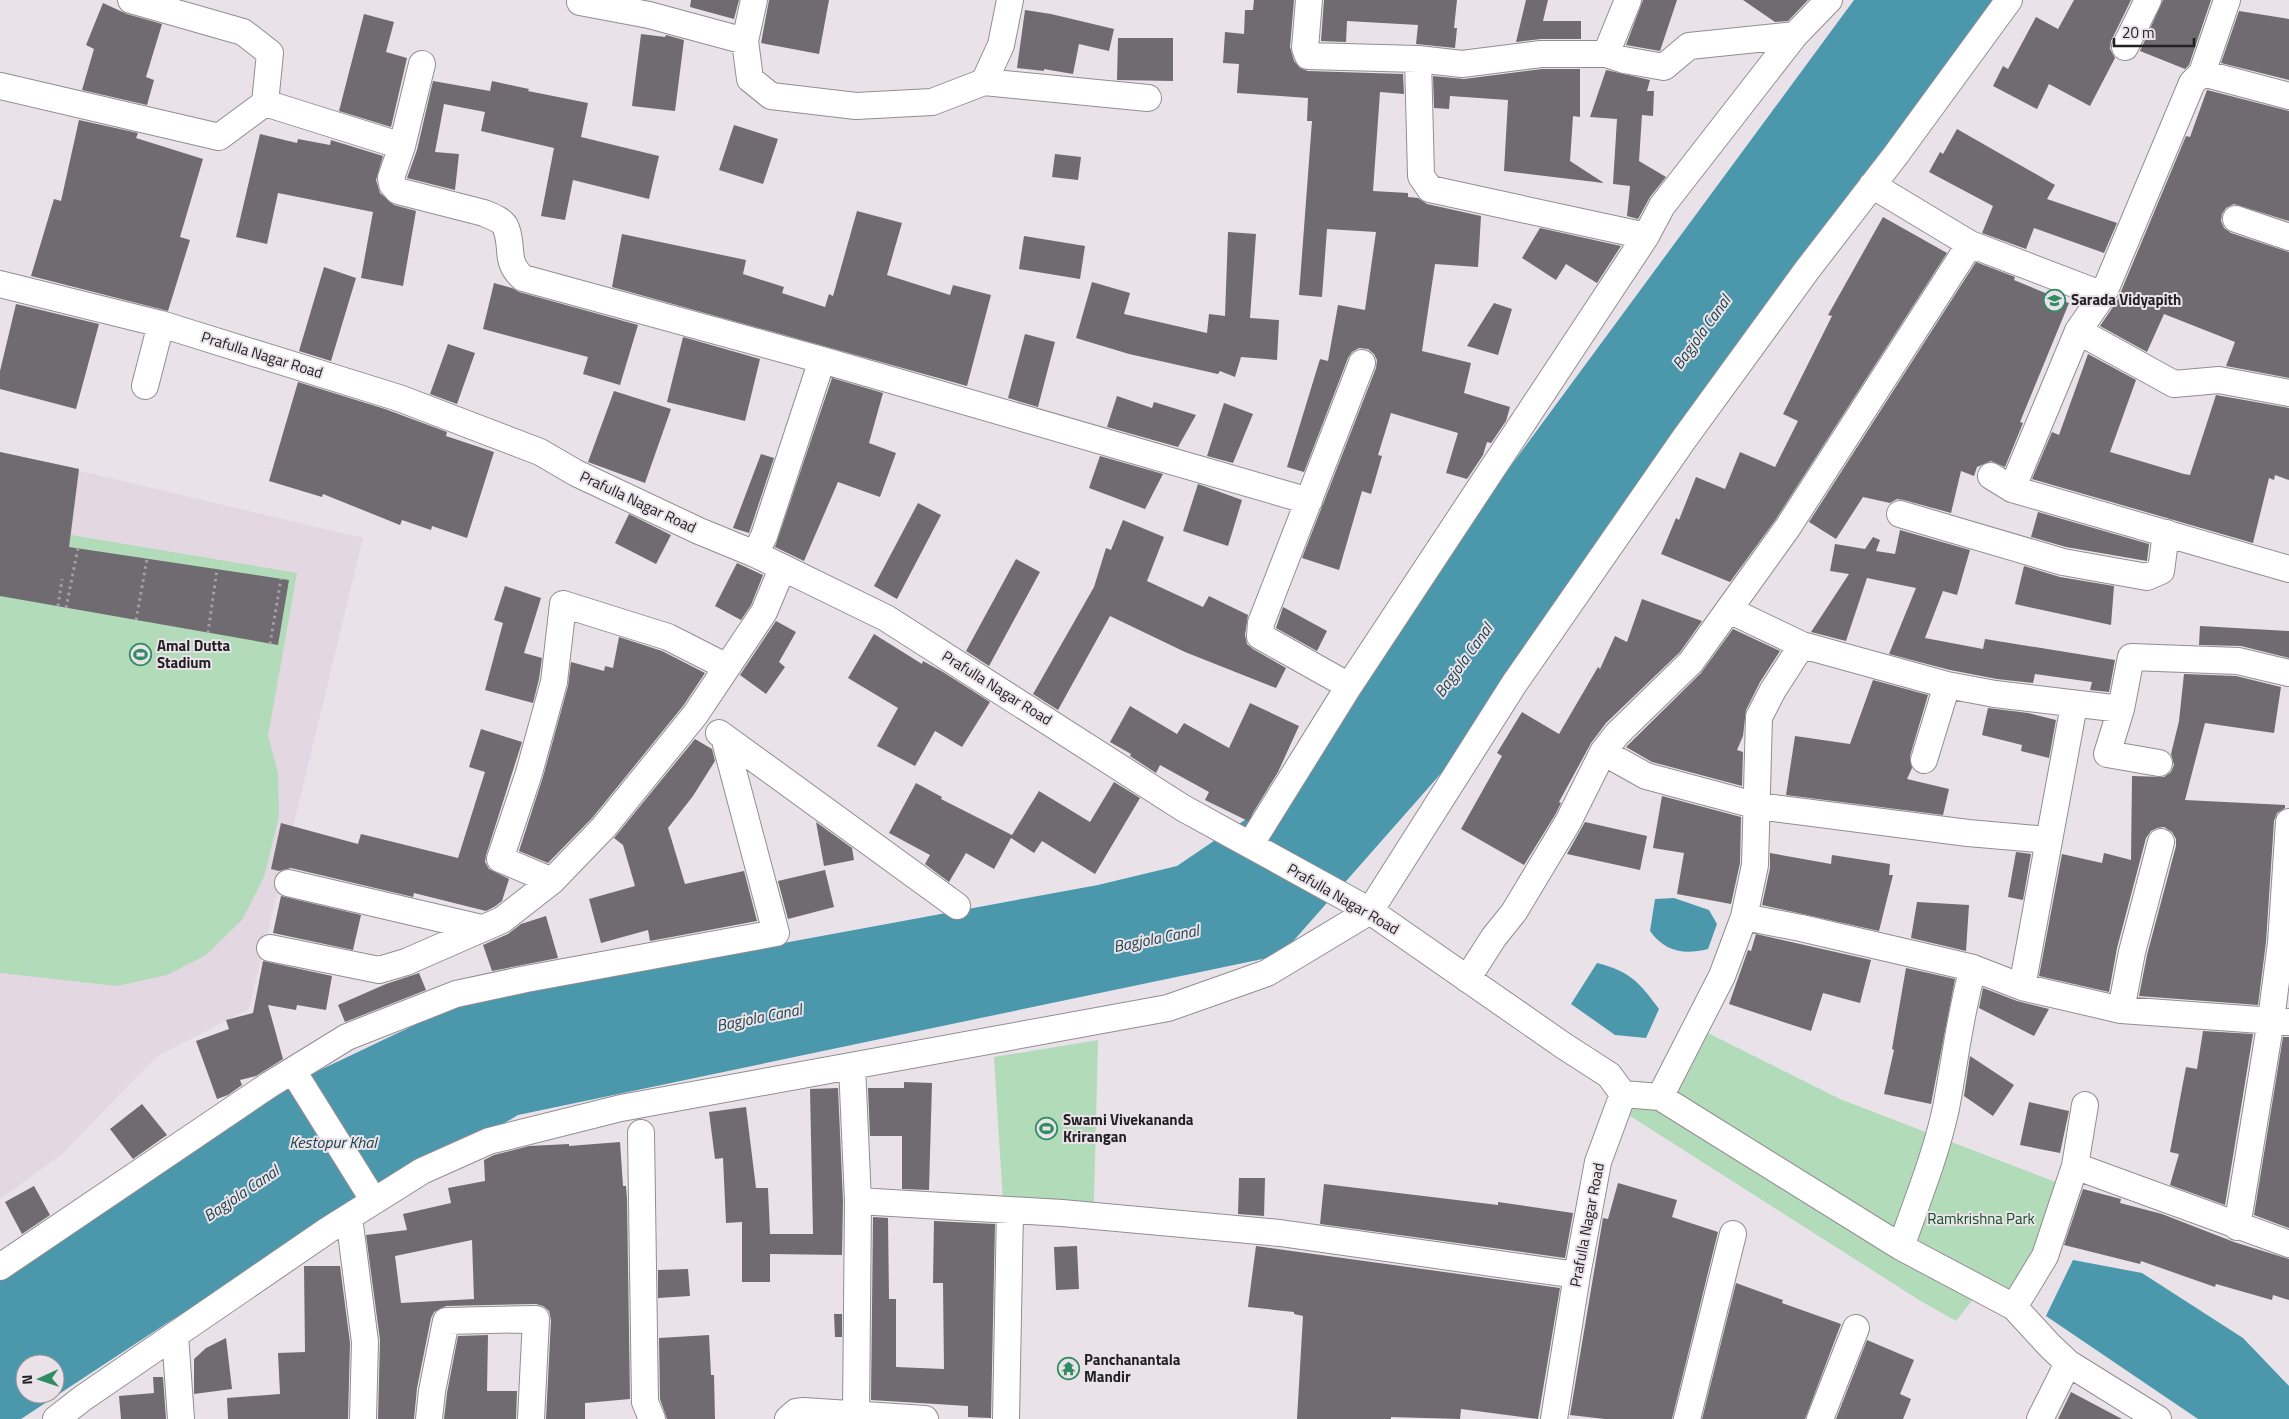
<svg xmlns="http://www.w3.org/2000/svg" width="2289" height="1419" viewBox="0 0 2289 1419" font-family="'Titillium Web',sans-serif">
  <style>
    .built { fill: #e3d7e2 }
    .green { fill: #b1dbb9 }
    .water { fill: #4b98ad; fill-rule: evenodd }
    .building { fill: #6f6b70; fill-rule: evenodd }
    .lines { fill: none; stroke-linecap: round; stroke-linejoin: round }
    .minor-casing { stroke: #928d92; stroke-width: 28 }
    .path { stroke: #a6a1a6; stroke-width: 3; stroke-dasharray: 2.5 4; stroke-linecap: butt }
    .minor { stroke: #fff; stroke-width: 26 }
    .labels { text-anchor: middle; stroke-width: 4; stroke-linejoin: round; paint-order: stroke }
    .poi-label { font-size: 15px; font-weight: bold; fill: #232123; stroke: #e9e3e9; text-anchor: start }
    .street-label { font-size: 15px; fill: #232123; stroke: #e9e3e9 }
    .park-label { font-size: 15px; fill: #114e27; stroke: #e9e3e9 }
    .water-label { font-size: 16px; font-style: italic; fill: #1c404a; stroke: #e9e3e9 }
  </style>
  <rect width="100%" height="100%" fill="#e9e3e9"/>
  <path class="built" d="M0 452 363 538 249 1009 156 1057 61 1155 0 1199Z"/>
  <path class="green" d="M0 452 79 469 71 535 297 573 268 736 278 773 279 816 264 877 242 920 206 955 167 975 117 986 0 973Z
    M1696 1027 1840 1099 2058 1183 2014 1307 1977 1294 1956 1321 1919 1300 1627 1114 1644 1101 1672 1094Z
    M1098 1040 1094 1202 1003 1203 994 1057Z"/>
  <path class="water" d="M1854 0H2012L1459 753 1281 955 518 1115 170 1321 21 1419H0V1277L299 1080 463 1002 1098 885 1177 866 1255 813ZM25 1364H55V1394H25Z
    M1674 898 1709 910 1717 924 1708 949C1684 955 1665 952 1650 931L1655 899Z
    M1597 963C1630 971 1640 983 1659 1009L1646 1038 1615 1035 1571 1004Z
    M2073 1260 2142 1273 2243 1338 2289 1386V1419H2198L2046 1316Z"/>
  <path class="building" d="M691 0H739L734 19 690 7Z
    M769 0H829L819 54 761 43Z
    M1254 0H1294L1290 47 1294 61 1300 68 1308 71 1403 74 1404 94 1380 92 1373 191 1408 193V197L1418 198 1427 204 1481 216 1478 267 1435 264 1422 351 1471 363 1464 393 1510 407 1506 421 1491 443 1487 442 1483 455 1467 479 1446 473 1458 433 1391 413 1378 455 1382 456 1371 494 1362 491 1339 570 1302 558 1376 368 1377 360 1374 354 1368 349 1359 348 1352 352 1348 358 1304 472 1287 467 1320 359 1328 361 1338 305 1365 310 1376 232 1327 229 1322 297 1299 295 1312 121H1307L1308 98 1237 93 1239 64 1223 63 1225 32 1244 34 1245 10H1253Z
    M1324 0H1457L1454 28H1457L1455 48 1416 44 1418 25 1347 21 1346 42 1321 41Z
    M1526 0H1548L1543 21H1581V39H1541L1516 42Z
    M1643 0H1677L1660 51 1626 45Z
    M1743 0H1808L1788 21 1775 22Z
    M2074 0H2131L2111 41 2110 49 2115 58 2090 106 2049 84 2037 109 1993 86 2003 66 2008 69 2036 17 2058 29Z
    M2163 0H2211L2189 65 2185 69 2140 51Z
    M103 3 127 14 162 24 146 77 154 80 147 105 82 90 94 49 86 45Z
    M1025 10 1051 14 1114 29 1109 51 1079 44 1073 74 1044 69V71L1017 68Z
    M2239 11 2289 19V80L2221 63Z
    M364 14 394 22 386 52 407 58 391 127 339 111Z
    M641 34 665 37 666 35 684 40 675 111 632 106Z
    M1118 38H1173V81L1117 80Z
    M1542 69H1580V117L1573 116 1570 161 1604 183 1504 171 1508 100 1450 96 1449 109 1434 108 1433 76 1464 79Z
    M1606 70 1650 80 1647 91H1654L1653 116 1642 115 1639 161 1666 177 1650 197 1638 219 1627 216 1630 186 1613 184 1617 119 1590 117Z
    M433 81 490 91 492 81 529 89 528 91 588 103 581 137 659 156 649 199 573 180 565 220 541 216 554 148 481 131 485 112 444 104 435 152 459 154 455 190 407 178 417 150Z
    M2207 90 2289 111V221L2234 204 2226 208 2222 214 2221 221 2224 228 2231 233 2289 252V378L2226 366 2235 342 2164 314 2147 352 2100 326 2117 301 2186 136 2190 137Z
    M79 120 138 133 136 138 203 159 180 237 190 240 168 311 31 276 54 199 61 201Z
    M734 125 778 139 763 184 719 170Z
    M1957 129 2055 185 2047 199 2117 223 2104 253 2034 228 2026 249 1982 233 1993 206 1929 172 1940 152 1943 154Z
    M260 134 297 143 298 139 330 145 331 140 383 156 376 180 380 193 394 205 416 211 403 286 361 278 373 212 278 193 267 244 236 237Z
    M1055 154 1081 157 1078 180 1052 177Z
    M857 211 902 223 887 275 950 295 953 285 991 295 967 386 612 287 622 234 746 260 743 274 784 287 782 293 825 307 829 294 833 296Z
    M1883 217 1947 253 1776 519 1730 582 1661 554 1676 518 1679 520 1696 477 1725 489 1740 452 1775 467 1798 421 1783 414 1832 316 1828 315Z
    M1540 228 1621 246 1597 283 1566 264 1556 280 1522 258Z
    M1228 232 1256 234 1250 318 1279 320 1277 360 1241 357 1235 377 1220 371 1218 374 1129 354 1076 338 1092 282 1130 293 1124 314 1207 333 1209 314 1225 316Z
    M1024 236 1085 246 1080 279 1019 269Z
    M1976 262 2015 277 2014 280 2069 303 2020 422 2023 423 2005 467 1991 461 1977 467 1974 476 1961 471 1951 513 1904 500 1897 499 1890 503 1863 497 1836 539 1809 522Z
    M324 267 356 278 331 361 299 351Z
    M494 283 512 288 519 292 638 325 620 385 583 374 588 357 483 329Z
    M1494 303 1512 309 1498 355 1467 346Z
    M16 304 99 324 76 409 0 389V371Z
    M1025 334 1055 342 1038 407 1008 398Z
    M683 337 760 359 745 421 667 402Z
    M448 344 475 353 457 404 430 394Z
    M2088 354 2136 380 2110 452 2184 474 2190 475 2216 395 2289 408V480L2275 475 2274 480 2269 478 2253 543 2032 479 2052 432 2059 435Z
    M832 378 883 393 869 443 896 453 880 497 838 482 804 561 775 547Z
    M298 382 385 409 447 432 446 436 494 452 467 538 432 526 431 530 402 520 400 525 323 494 322 497 269 481Z
    M614 391 671 409 645 483 588 462Z
    M1117 396 1152 408 1154 402 1196 415 1178 447 1107 427Z
    M1224 403 1253 414 1233 463 1207 456Z
    M0 452 79 469 69 547 289 580 278 645 0 596Z
    M761 454 774 458 749 533 733 528Z
    M1100 456 1163 474 1145 509 1089 488Z
    M1198 484 1242 500 1228 546 1183 531Z
    M918 503 941 515 897 599 874 586Z
    M2038 512 2149 544 2147 561 2066 547 2031 537Z
    M629 514 671 535 656 564 615 543Z
    M1123 520 1164 537 1147 581 1203 607 1209 596 1248 615 1245 635 1247 644 1253 649 1286 668 1276 688 1185 652 1110 616 1058 710 1033 694 1094 587 1106 548 1111 550Z
    M1900 530 1970 550 1957 595 1943 591 1925 638 1983 649 1985 639 2115 660 2109 692 2090 690 2092 682 2035 674 2033 683 1997 679 1950 670 1889 654 1916 588 1867 578 1846 641 1811 632 1849 574 1830 571 1835 544 1865 549 1873 537 1880 540 1876 551 1895 554Z
    M1016 559 1040 572 989 666 966 651Z
    M737 563 763 575 751 605 741 620 715 606Z
    M2024 566 2060 577 2114 586 2111 625 2015 604Z
    M505 586 541 598 524 653 542 658 539 679 533 703 485 690 503 623 494 620Z
    M1642 599 1702 621 1680 652 1606 723 1591 743 1559 802 1561 803 1555 815 1524 865 1461 829 1502 756 1497 753 1522 712 1559 734 1598 667 1600 669 1615 636 1627 642Z
    M1283 607 1327 631 1317 651 1276 628Z
    M776 621 796 632 779 662 785 667 766 694 740 675Z
    M2200 626 2289 631V658L2241 646 2199 645Z
    M1733 629 1780 651 1760 682 1746 710 1743 736 1737 750 1743 752 1742 786 1652 762 1626 747 1701 673Z
    M874 634 922 664 923 661 943 672 990 702 962 747 935 731 915 766 877 746 898 708 848 678Z
    M619 637 662 651 705 673 683 706 593 817 548 863 519 851 543 777 568 686 571 662 604 671 605 666 613 668Z
    M2184 674 2236 676 2281 687 2274 733 2205 723 2185 800 2285 805V808L2277 813 2274 821 2266 942 2258 1005 2139 996 2147 955 2176 846V839L2172 832 2164 827 2157 828 2151 831 2146 838 2117 948 2109 992 2039 976 2062 854 2102 863 2104 853 2131 860 2132 776 2164 777 2171 772 2174 765 2171 754 2179 721Z
    M1873 680 1928 695 1910 756 1912 768 1907 779 1949 789 1943 815 1786 795 1795 736 1850 744Z
    M1250 703 1299 726 1278 772 1248 821 1205 800 1209 792 1160 765 1156 773 1130 756 1131 754 1110 742 1130 706 1177 734 1184 723 1229 748Z
    M1988 708 2028 713 2056 720 2049 758 2021 751 2022 745 1982 735Z
    M481 729 522 742 486 855 485 862 489 869 509 879 502 901 494 907 486 911 414 893 413 897 291 868 279 871 271 869 281 823 358 844 361 834 458 858 485 772 469 767Z
    M695 739 712 749 715 761 693 796 668 828 685 884 744 871 757 921 650 941 648 930 601 943 589 899 635 886 623 845 614 838Z
    M1114 782 1140 798 1095 874 1042 841 1034 853 1011 838 994 869 966 853 949 882 925 864 930 855 889 833 916 783 942 797 941 799 1012 835 1039 791 1090 822Z
    M1662 796 1741 817 1740 863 1731 904 1677 894 1684 853 1653 848Z
    M816 822 852 848 854 860 824 866Z
    M1585 822 1647 836 1640 870 1567 854Z
    M2016 852 2031 854 2023 900 2008 897Z
    M1770 853 1831 864 1832 855 1890 864 1889 875H1893L1879 931 1762 905 1770 868Z
    M825 870 834 907 788 919 778 881Z
    M281 896 361 915 353 950 273 933Z
    M1917 902 1969 905 1966 951 1911 938Z
    M546 916 558 958 492 971 483 945 508 934 521 924Z
    M1756 934 1871 960 1860 1003 1823 993 1811 1031 1729 1004 1748 950 1751 951Z
    M263 961 332 976 326 1010 297 1005 296 1010 268 1005 283 1059 256 1076 240 1080 242 1085 228 1095 217 1099 196 1041 229 1029 226 1020 253 1013Z
    M1906 968 1955 979 1931 1104 1884 1094 1894 1050 1892 1049Z
    M419 973 426 990 345 1022 338 1005 386 984Z
    M1983 988 2017 1001 2049 1009 2034 1036 1979 1008Z
    M2203 1031 2253 1034 2225 1205 2170 1185 2179 1154 2170 1152 2186 1067 2197 1069Z
    M2283 1037H2289V1228L2254 1215Z
    M1970 1056 2014 1085 1993 1116 1964 1096Z
    M904 1082 932 1083 929 1190 902 1189V1136H870L868 1088H904Z
    M838 1088 843 1201 842 1255 770 1254V1282H742V1222L726 1223 723 1158 715 1159 709 1112 746 1107 756 1188H768L770 1234H813L810 1089Z
    M2029 1102 2069 1111 2060 1153 2020 1145Z
    M142 1104 167 1135 133 1159 110 1129Z
    M620 1142 623 1186H626L627 1199 630 1399 585 1403V1419H546L551 1320 549 1311 543 1306 536 1304 446 1306 434 1312 431 1318 417 1388 414 1419H378L380 1340 366 1235 407 1230 403 1214 451 1203 448 1188 485 1181 484 1160 494 1155 529 1146 569 1144V1146ZM472 1240 474 1299 401 1303 395 1256Z
    M1239 1178H1265L1264 1216 1238 1214Z
    M1618 1183 1677 1200 1672 1217 1718 1232 1672 1419H1605L1570 1415 1603 1218 1608 1219Z
    M1324 1184 1498 1205V1202L1573 1213 1565 1258 1320 1224Z
    M34 1186 50 1215 22 1234 5 1202Z
    M2083 1189 2121 1199 2120 1203 2162 1214 2234 1242 2289 1259V1300L2273 1295 2272 1300 2216 1284 2215 1287 2141 1261 2140 1264 2064 1245Z
    M873 1217 888 1218 889 1299H896V1367L944 1369 943 1283H933L934 1221 995 1224 991 1418 968 1417V1406L871 1400Z
    M1077 1246 1079 1289 1056 1290 1054 1247Z
    M1256 1246 1560 1288 1538 1419 1461 1409 1460 1419 1391 1417V1419H1297L1303 1316 1294 1314V1312L1248 1307Z
    M304 1266H340L350 1343 348 1419H228L227 1398 280 1394 278 1353 305 1352Z
    M688 1269 690 1296 658 1298V1270Z
    M1736 1283 1783 1300 1782 1303 1841 1324 1805 1419H1702Z
    M834 1314H842V1337H835Z
    M488 1335 487 1391H517L516 1419H444L447 1393 458 1336Z
    M709 1335 711 1375H714L715 1419H667L660 1399 659 1338Z
    M226 1338 232 1389 194 1394V1359L206 1348Z
    M1867 1340 1914 1360 1900 1394 1911 1399 1903 1419H1836Z
    M153 1377H163L166 1419H121L119 1396 154 1393Z
    M2071 1392 2122 1419H2058Z"/>
  <g class="lines">
    <defs>
      <path id="minor" d="M131 0 243 32 270 53 265 103 402 146
        M754 0 745 41 750 79 771 96 856 106 932 102 984 82 1001 45 1010 0
        M1309 0 1305 48 1308 56 1418 59 1462 64 1541 54H1606L1624 60 1664 67 1689 46 1795 35
        M580 2 649 15 745 41
        M2125 47 2148 0
        M1606 54 1628 0
        M1418 59 1421 176 1430 189 1646 236
        M422 64 402 146 391 178 392 184 398 191 484 213C491 216 503 220 506 228 514 249 504 261 523 278L822 360 1309 501
        M2202 73 2227 0
        M984 82 1148 98
        M0 86 219 137 265 103
        M1872 185 1970 244 2103 295
        M2236 219 2289 237
        M0 284 161 324 399 398 540 452 576 473 699 531 755 554 886 618 1183 808 1370 911 1564 1046 1609 1075 1623 1094 1598 1162 1577 1275 1554 1419
        M2078 331 2174 384 2219 380 2289 393
        M145 386 161 324
        M1991 476 2012 489 2289 569
        M2012 489 2078 331 2103 295 2192 83 2202 73 2289 96
        M1900 514 2063 562 2147 577 2161 571 2166 533
        M755 554 764 536 822 360
        M1729 610 1802 645 1947 685 1995 694 2121 709 2131 657 2238 661 2289 673
        M1349 686 1260 636 1261 623 1362 363
        M2121 709 2107 754 2159 763
        M719 733 957 906
        M1603 752 1646 776 1758 806 1968 833 2048 840
        M1924 760 1947 685
        M1250 845 1349 686 1646 236 1662 206 1795 35 1829 0
        M552 881 500 859 529 773 554 682 563 604 668 637 727 667
        M288 883 481 928
        M1744 917 1801 928 1973 968 2022 987 2121 1010 2289 1022
        M270 948 379 970 406 962 502 920 552 881 604 827 695 715 764 612 782 569
        M1467 979 1494 937 1514 912 1568 822 1603 752 1617 734 1691 662 1788 527 1970 244
        M2022 987 2074 705
        M2121 1010 2132 952 2161 842
        M852 1066 858 1201 856 1414
        M293 1071 374 1201
        M1623 1094 1660 1097 1901 1247 2014 1307 2050 1346 2068 1363 2158 1419
        M1660 1097 1722 976 1744 917 1755 865 1759 717 1773 690 1802 645
        M641 1133 645 1402 652 1419
        M2075 1166 2289 1244
        M858 1201 1062 1213 1280 1233 1577 1275
        M349 1217 365 1342 363 1419
        M2237 1227 2271 1020 2281 943 2289 822
        M1901 1247C1917 1201 1936 1155 1946 1108 1955 1061 1960 1014 1973 968
        M0 1267 269 1085 347 1037 456 994 526 979 776 933 724 737
        M2014 1307 2045 1256 2075 1166 2085 1105
        M175 1335 181 1419
        M56 1419 83 1398 328 1230 422 1171 489 1141 621 1108 1168 1008 1267 973 1370 911 1514 684 1684 439 1807 270 1895 156 2009 0
        M429 1419 432 1391 446 1321 536 1319 531 1419
        M788 1419 796 1412 804 1411 925 1419
        M1006 1419 1010 1210
        M1687 1419 1733 1234
        M1820 1419 1856 1328
        M2040 1419 2068 1363"/>
    </defs>
    <use href="#minor" class="minor-casing"/>
    <path class="path" d="M58 606 62 579
      M66 608 78 548
      M136 620 147 559
      M208 633 217 569
      M270 644 281 579"/>
    <use href="#minor" class="minor"/>
  </g>
  <defs>
    <symbol id="school-ring" viewBox="-11 -11 22 22"><circle r="9.5" fill="#e9e3e9" stroke="#308c63" stroke-width="1.5"/><path d="M0-5L7-2L0 1L-7-2ZM-4 1L0 2.5L4 1V4Q0 6-4 4Z" fill="#308c63"/></symbol>
    <symbol id="stadium-ring" viewBox="-11 -11 22 22"><circle r="9.5" fill="#e9e3e9" stroke="#308c63" stroke-width="1.5"/><path d="M0-5a6.5 5 0 1 0 0 10a6.5 5 0 1 0 0-10ZM-3.5-1.8h7v3.6h-7Z" fill="#308c63"/></symbol>
    <symbol id="temple-ring" viewBox="-11 -11 22 22"><circle r="9.5" fill="#e9e3e9" stroke="#308c63" stroke-width="1.5"/><path d="M0-6L5-2H3V0L6.5 2.5H4V6H1.5V3h-3V6H-4V2.5H-6.5L-3 0V-2H-5Z" fill="#308c63"/></symbol>
  </defs>
  <g fill-rule="evenodd">
    <use href="#school-ring" x="2042" y="288" width="25" height="25"/>
    <use href="#stadium-ring" x="128" y="642" width="25" height="25"/>
    <use href="#stadium-ring" x="1034" y="1116" width="25" height="25"/>
    <use href="#temple-ring" x="1056" y="1356" width="25" height="25"/>
  </g>
  <g class="labels">
    <g class="poi-label">
      <text x="2071" y="305">Sarada Vidyapith</text>
      <text x="157" y="651">Amal Dutta<tspan x="157" dy="17">Stadium</tspan></text>
      <text x="1063" y="1125">Swami Vivekananda<tspan x="1063" dy="17">Krirangan</tspan></text>
      <text x="1084" y="1365">Panchanantala<tspan x="1084" dy="17">Mandir</tspan></text>
    </g>
    <g class="street-label">
      <text transform="translate(262 355) rotate(17)" y="5">Prafulla Nagar Road</text>
      <text transform="translate(638 502) rotate(25)" y="5">Prafulla Nagar Road</text>
      <text transform="translate(997 688) rotate(32)" y="5">Prafulla Nagar Road</text>
      <text transform="translate(1343 899) rotate(30)" y="5">Prafulla Nagar Road</text>
      <text transform="translate(1587 1225) rotate(-79)" y="5">Prafulla Nagar Road</text>
    </g>
    <g class="park-label">
      <text x="1981" y="1224">Ramkrishna Park</text>
    </g>
    <g class="water-label">
      <text transform="translate(1701 332) rotate(-54)" y="6">Bagjola Canal</text>
      <text transform="translate(1463 660) rotate(-54)" y="6">Bagjola Canal</text>
      <text transform="translate(1156 938) rotate(-11)" y="6">Bagjola Canal</text>
      <text transform="translate(759 1017) rotate(-11)" y="6">Bagjola Canal</text>
      <text x="333" y="1148">Kestopur Khal</text>
      <text transform="translate(241 1193) rotate(-34)" y="6">Bagjola Canal</text>
    </g>
  </g>
  <g transform="translate(40 1379) rotate(267)"><circle r="24" fill="#e9e3e9" stroke="#9a959a"/>
  <path d="M0-4L9 19L0 12L-9 19Z" fill="#308c63"/>
  <text y="-8" font-size="14" font-weight="bold" text-anchor="middle" fill="#232123">N</text>
  </g>
  <path d="M2114 38v8h80v-8" fill="none" stroke="#232123" stroke-width="2.5"/>
  <text x="2122" y="38" font-size="15" fill="#232123" stroke="#e9e3e9" stroke-width="4" paint-order="stroke">20 m</text>
</svg>
